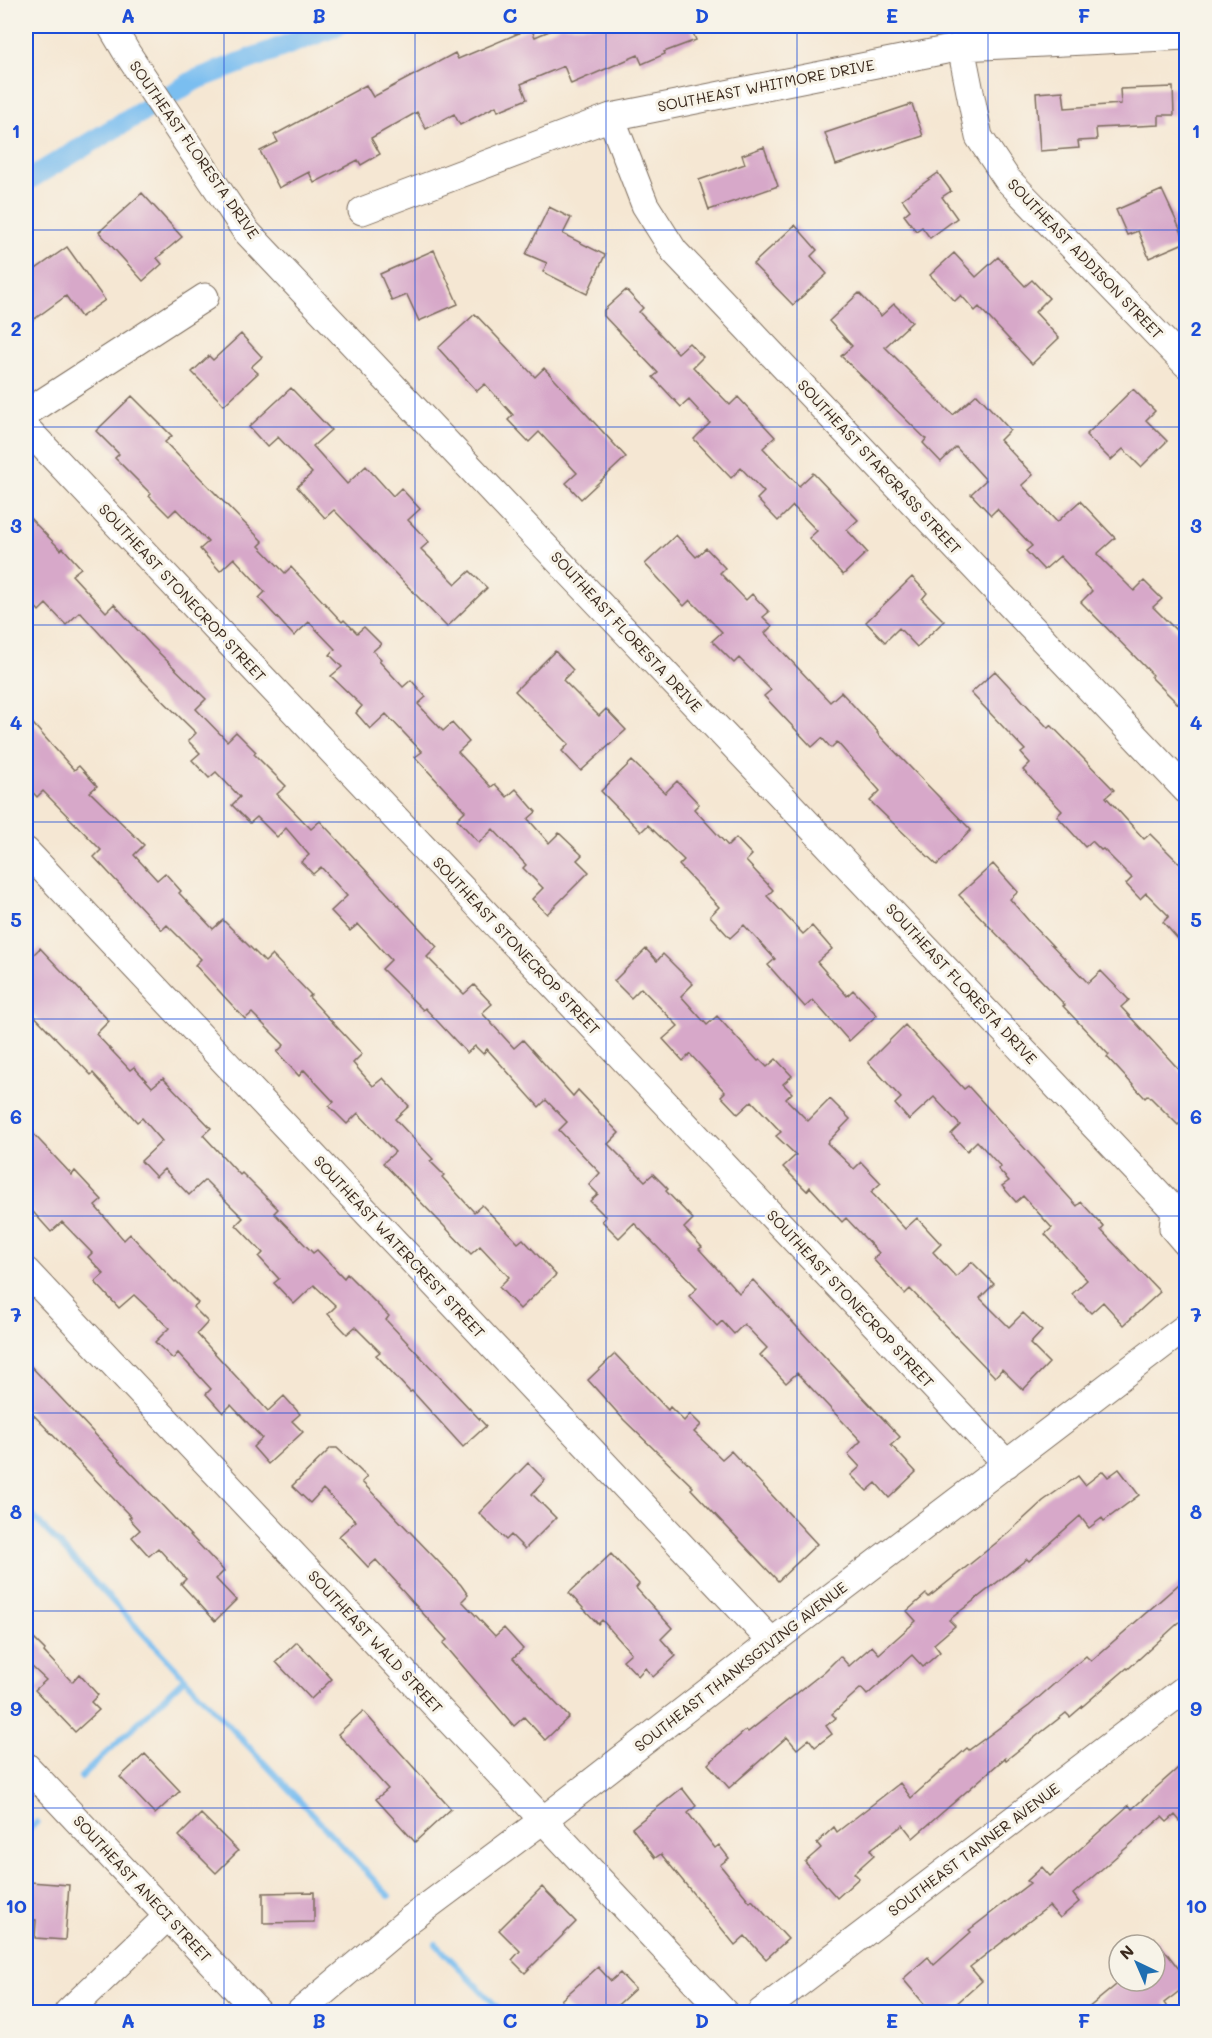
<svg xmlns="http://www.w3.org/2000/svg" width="1212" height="2038" viewBox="0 0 1212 2038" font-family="Mali,sans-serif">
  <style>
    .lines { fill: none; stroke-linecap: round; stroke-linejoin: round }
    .stream { stroke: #7abef0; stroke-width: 6 }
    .canal { stroke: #7abef0; stroke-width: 21 }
    .building { fill: #d7a8c9 }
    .minor-casing { stroke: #7c6c5d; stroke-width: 29 }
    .minor { stroke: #fff; stroke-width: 27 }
    .grid { fill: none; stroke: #1d4ed8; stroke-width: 1.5; stroke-opacity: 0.55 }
    .labels { text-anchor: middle; stroke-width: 6; stroke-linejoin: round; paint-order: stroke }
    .street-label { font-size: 15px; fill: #3b2a1e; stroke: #f7f3e8 }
    .neatline { fill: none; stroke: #1d4ed8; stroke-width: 2 }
    .grid-label { font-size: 20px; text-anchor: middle; font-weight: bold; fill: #1d4ed8 }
  </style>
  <rect width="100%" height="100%" fill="#f7f3e8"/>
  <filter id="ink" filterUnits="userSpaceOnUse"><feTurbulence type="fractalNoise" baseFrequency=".0167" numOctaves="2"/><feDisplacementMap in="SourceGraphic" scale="12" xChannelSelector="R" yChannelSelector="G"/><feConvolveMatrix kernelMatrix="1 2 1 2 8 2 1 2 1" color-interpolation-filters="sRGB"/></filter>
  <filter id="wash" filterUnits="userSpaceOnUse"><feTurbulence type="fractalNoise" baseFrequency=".008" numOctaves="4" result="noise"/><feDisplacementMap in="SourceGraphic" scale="24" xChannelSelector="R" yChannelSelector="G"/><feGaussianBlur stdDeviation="1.35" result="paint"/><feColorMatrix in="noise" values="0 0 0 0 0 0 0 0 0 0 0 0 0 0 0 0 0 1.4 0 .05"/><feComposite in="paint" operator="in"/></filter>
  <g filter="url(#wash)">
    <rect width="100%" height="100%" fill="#f5e7d3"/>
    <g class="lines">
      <path class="stream" d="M26 1509 389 1896
        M81 1777 185 1678
        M26 1833 37 1822
        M436 1944 502 2012"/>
      <path class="canal" d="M26 181 195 80 337 26"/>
    </g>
    <g id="blocks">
      <path class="building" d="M561 26H690L696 40 664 52 665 54 642 64 638 55 571 84 564 66 521 84 527 99 498 111 496 106 460 125 454 114 426 129 417 112 371 138 380 154 361 165 358 160 314 183 309 172 279 188 260 151 278 142 274 135 366 85 373 97 455 53 458 59 531 28 535 37Z
        M1173 87 1174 115H1159V125L1096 128 1097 140 1078 141 1079 148 1040 151 1036 93 1063 91 1065 108 1121 104 1120 89Z
        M912 104 923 136 836 165 825 133Z
        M764 147 778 186 709 210 699 180 745 164 742 155Z
        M938 173 951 191 942 197 957 218 930 238 922 227 916 231 904 215 910 210 902 199Z
        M1162 190 1186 242 1149 258 1138 231 1127 235 1116 210Z
        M142 193 182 237 157 258 162 264 143 281 99 232Z
        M549 207 571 218 563 234 605 255 587 294 543 272 547 263 526 254Z
        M795 225 817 250 811 256 827 274 793 305 753 264Z
        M67 247 105 300 81 317 66 296 26 325V276Z
        M434 250 458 304 419 321 407 295 392 301 380 274Z
        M954 253 976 277 998 257 1025 286 1032 280 1049 298 1035 312 1059 338 1032 364 979 307 975 311 961 295 955 301 930 275Z
        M626 290 643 308 639 312 678 353 689 343 703 357 693 367 730 405 738 397 775 437 763 448 799 486 813 473 858 520 847 530 867 552 843 575 809 538 817 531 793 506 778 521 757 499 764 492 741 468 731 478 694 439 710 423 689 400 681 407 653 377 658 373 604 316V310Z
        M859 293 881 316 894 304 912 322 885 347 953 415 977 394 1010 430 1000 440 1033 475 1022 485 1057 522 1080 501 1115 538 1097 554 1134 591 1144 581 1162 599 1153 607 1186 640V652L1179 659 1186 666V712L1151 677 1153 675 1081 602 1092 591 1060 556 1044 570 1026 551 1032 546 997 509 991 515 971 494 986 480 956 447 941 462 923 443 926 439 841 356 852 346 829 321Z
        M475 314 535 377 544 368 626 457 581 499 566 483 577 473 539 432 529 442 508 420 513 415 485 384 477 391 438 348Z
        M241 334 262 357 251 367 258 373 224 405 192 372 209 356 213 360Z
        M291 388 331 430 313 446 347 484 366 466 393 496 401 488 420 509 408 520 429 542 421 549 456 584 470 571 487 588 447 627 334 510 325 518 297 487 312 473 278 437 267 447 249 427Z
        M1133 389 1155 411 1146 420 1167 441 1141 467 1123 449 1111 460 1086 435Z
        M132 396 172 436 165 442 263 542 259 546 285 573 291 567 342 622 344 620 357 633 364 627 381 644 373 651 381 659 379 661 403 687 411 680 426 697 418 704 443 731 452 723 469 742 458 752 491 787 495 784 507 797 516 789 536 812 528 819 549 843 559 833 582 855 577 860 589 872 547 914 532 899 543 888 523 868 526 865 493 829 479 843 457 819 465 811 415 757 422 752 386 714 370 729 356 713 362 706 331 676 342 667 330 655 335 649 309 622 294 636 259 598 265 592 234 558 220 571 200 549 208 542 176 509 169 516 149 496 151 494 115 458 119 454 96 431Z
        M26 514 61 550 63 548 81 568 72 575 106 612 114 604 152 646 206 699 196 709 227 741 236 732 256 752 254 754 286 786 277 794 311 829 320 821 437 947 427 957 464 994 474 985 492 1004 482 1013 514 1048 523 1040 573 1096 578 1090 619 1133 608 1144 645 1181 653 1174 668 1189 666 1191 693 1219 684 1228 702 1247 699 1249 739 1293 753 1280 900 1437 891 1445 916 1472 889 1498 876 1483 867 1491 851 1475 860 1467 848 1454 861 1441 797 1373 786 1383 760 1355 767 1348 744 1324 734 1334 722 1321 717 1326 689 1296 697 1288 634 1223 619 1238 602 1221 606 1217 590 1201 598 1194 589 1185 600 1173 559 1130 567 1122 546 1100 539 1107 487 1049 483 1054 475 1046 467 1053 425 1008 423 1010 382 969 391 960 358 924 350 931 331 911 347 896 321 867 313 874 301 862 309 855 286 828 277 837 257 817 250 823 232 805 240 797 216 772 209 778 192 760 200 753 188 741 196 733 141 679 80 612 66 625 46 604 39 611 26 596Z
        M676 535 696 557 706 548 725 568 720 573 746 600 752 594 769 612 763 617 772 626 765 633 830 702 841 692 878 732 877 733 971 830 937 865 870 801 880 791 837 742 831 748 822 738 812 747 764 696 771 690 739 658 734 663 712 641 722 632 690 600 684 606 645 564Z
        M912 577 927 593 922 599 944 621 917 647 899 628 885 642 866 622Z
        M555 651 573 670 563 680 599 716 606 709 626 730 581 771 562 751 569 744 515 691Z
        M995 671 1048 728 1051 725 1114 790 1106 797 1144 839 1150 834 1186 870V948L1163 922 1169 916 1146 893 1140 899 1126 884 1132 878 1103 849 1101 850 1092 841 1085 847 1057 816 1062 811 1023 770 1030 763 1021 753 1025 750 971 693Z
        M26 716 74 770 79 766 97 786 90 792 144 845 134 855 157 880 165 873 181 891 179 893 213 929 223 920 265 962 272 955 311 995 309 997 362 1054 353 1063 373 1086 383 1078 409 1106 395 1119 433 1159 430 1161 444 1175 442 1177 474 1212 482 1205 518 1243 523 1239 556 1275 520 1309 499 1287 509 1277 480 1246 471 1254 383 1163 395 1152 358 1113 347 1124 329 1106 334 1102 304 1070 299 1076 277 1052 284 1045 252 1013 245 1019 195 965 201 959 167 925 162 930 94 857 101 850 43 791 37 797 26 785Z
        M632 761 665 793 677 781 699 804 694 809 728 846 736 838 752 855 746 861 773 890 767 896 803 934 812 926 832 949 817 962 847 996 853 990 877 1015 849 1041 813 1000 805 1007 768 965 775 959 744 925 730 938 710 916 719 907 679 865 684 860 648 825 641 832 601 791Z
        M993 864 1018 892 1010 899 1028 920 1088 983 1101 971 1129 1000 1121 1007 1186 1077V1117L1178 1125 1148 1095 1145 1098 1107 1057 1109 1055 1063 1006 1065 1005 959 895Z
        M40 948 109 1021 96 1034 130 1070 134 1067 152 1087 163 1078 211 1128 203 1135 240 1175 242 1173 278 1209 274 1213 313 1253 317 1250 344 1278 347 1274 389 1316 386 1320 486 1426 463 1447 412 1391 410 1392 376 1355 380 1352 355 1327 347 1334 328 1314 336 1306 314 1285 294 1304 274 1283 279 1279 259 1257 263 1253 236 1225 243 1218 205 1180 189 1195 164 1169 156 1177 141 1161 162 1141 142 1118 137 1122 93 1073 91 1075 26 1007V962Z
        M646 949 657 961 663 954 693 984 681 996 707 1025 717 1016 758 1061 760 1060 767 1067 776 1059 792 1076 783 1084 792 1093 786 1099 808 1121 830 1099 850 1119 827 1143 854 1169 861 1162 881 1183 871 1192 905 1229 917 1218 941 1244 933 1252 956 1277 972 1262 994 1284 980 1298 1009 1327 1023 1313 1042 1331 1030 1344 1049 1363 1023 1390 1002 1369 995 1377 910 1289 905 1294 873 1259 879 1253 846 1218 842 1222 810 1187 807 1191 783 1167 796 1155 776 1136 781 1132 752 1101 738 1114 721 1096 725 1092 690 1054 683 1061 663 1039 678 1026 641 988 631 998 614 981Z
        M905 1025 964 1089 968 1086 1077 1206 1081 1202 1104 1227 1101 1230 1160 1292 1124 1325 1103 1302 1091 1313 1072 1294 1087 1280 1045 1234 1052 1228 1023 1196 1016 1202 1002 1186 1009 1181 998 1169 1001 1167 977 1141 967 1151 951 1134 960 1125 934 1097 909 1120 895 1104 901 1098 868 1062Z
        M26 1126 72 1175 75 1171 102 1200 95 1206 124 1240 130 1234 175 1282 176 1281 198 1303 193 1307 208 1322 197 1334 268 1411 284 1396 300 1414 292 1421 303 1432 268 1464 253 1447 262 1438 231 1405 223 1413 206 1394 211 1389 178 1353 173 1359 155 1342 169 1328 134 1295 119 1308 95 1282 104 1274 88 1257 92 1253 62 1222 51 1232 26 1204Z
        M615 1354 668 1410 670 1407 684 1421 690 1414 701 1425 694 1432 722 1459 731 1451 817 1544 778 1581 691 1489 693 1487 624 1420 588 1380Z
        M26 1361 224 1571 216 1579 236 1600 215 1621 181 1584 186 1579 158 1548 149 1556 132 1537 140 1530 129 1518 131 1517 26 1407Z
        M331 1448H337L367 1477 362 1482 461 1585 468 1595 462 1601 495 1636 504 1628 523 1649 513 1658 569 1717 545 1740 524 1717 514 1726 443 1643 447 1640 398 1586 399 1585 376 1560 368 1567 339 1536 356 1521 323 1489 310 1503 292 1486Z
        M528 1463 545 1480 532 1494 556 1518 525 1549 511 1535 506 1540 479 1513Z
        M1119 1469 1139 1495 1104 1521 1102 1518 1089 1528 1080 1516 1029 1561 1027 1559 949 1620 955 1626 934 1644 940 1652 923 1667 912 1655 867 1695 861 1688 832 1714 836 1718 826 1726 832 1734 815 1747 809 1739 797 1749 787 1737 729 1788 708 1764 746 1730 748 1732 825 1671 840 1656 849 1666 872 1646 879 1654 916 1621 907 1611 926 1594 929 1597 1006 1535 1043 1501 1078 1476 1085 1485 1103 1471 1108 1477Z
        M611 1554 639 1584 636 1588 672 1628 661 1639 676 1656 653 1677 645 1668 638 1676 623 1660 631 1653 602 1620 598 1624 569 1593Z
        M1186 1578V1616L1128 1669 1127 1668 1070 1717 1066 1713 1006 1760 1005 1758 913 1838 903 1825 870 1850 874 1855 854 1873 859 1878 837 1898 805 1862 821 1848 817 1843 834 1827 837 1832 900 1783 911 1798 967 1748 969 1750 1029 1706 1086 1656 1091 1661Z
        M26 1631 45 1650 44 1652 72 1682 79 1674 98 1695 91 1702 99 1710 75 1732 35 1690 46 1680 30 1665 26 1670Z
        M297 1642 332 1679 311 1699 276 1662Z
        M363 1711 451 1809 415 1842 376 1799 388 1789 338 1734Z
        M145 1754 180 1791 155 1814 120 1777Z
        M1186 1761V1828L1175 1815 1167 1822 1162 1817 1073 1894 1079 1902 1060 1918 1049 1906 970 1967 982 1981 946 2013H932L903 1979 928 1957 934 1965 971 1932 969 1930 1030 1883 1027 1881 1042 1867 1050 1876 1129 1805 1132 1809Z
        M682 1788 696 1806 688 1813 715 1848 719 1845 729 1858 720 1865 750 1902 752 1900 788 1939 766 1959 745 1936 735 1945 661 1854 655 1858 632 1828Z
        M201 1814 238 1851 216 1873 179 1836Z
        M30 1882 69 1885 65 1940 35 1938 36 1920 27 1919Z
        M542 1887 576 1922 525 1973 512 1960 520 1951 499 1930Z
        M314 1892V1922L263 1923V1893Z
        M1155 1938 1186 1978V1986L1164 2003 1171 2013H1082L1121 1981H1155Z
        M598 1967 611 1981 620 1973 635 1989 609 2013 572 2012 561 2000Z"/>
    </g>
  </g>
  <g filter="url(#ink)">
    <use href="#blocks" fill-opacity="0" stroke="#7c6c5d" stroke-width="1.5"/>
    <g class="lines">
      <defs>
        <path id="minor" d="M111 26 127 53 245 230 1175 1211 1186 1210
          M961 47 979 137 1007 179 1186 364
          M611 117 645 205 674 251 1186 790
          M362 211 611 117 961 47 1186 36
          M26 413 205 297
          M26 428 1007 1464
          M26 851 772 1642
          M1175 1211 1173 1228 1186 1243
          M26 1271 724 2012
          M26 1766 258 2012
          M68 2012 168 1916
          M300 2012 409 1920 543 1820 772 1642 1186 1327
          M761 2012 1186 1688"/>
      </defs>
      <use href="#minor" class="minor-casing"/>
      <use href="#minor" class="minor"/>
    </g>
  </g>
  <path class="grid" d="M224 26V2012M415 26V2012M606 26V2012M797 26V2012M988 26V2012M26 230H1186M26 427H1186M26 625H1186M26 822H1186M26 1019H1186M26 1216H1186M26 1413H1186M26 1611H1186M26 1808H1186"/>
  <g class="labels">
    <g class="street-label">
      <text transform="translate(766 86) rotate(-11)" y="5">SOUTHEAST WHITMORE DRIVE</text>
      <text transform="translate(194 150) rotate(55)" y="5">SOUTHEAST FLORESTA DRIVE</text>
      <text transform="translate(1085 259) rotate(46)" y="5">SOUTHEAST ADDISON STREET</text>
      <text transform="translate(879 467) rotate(47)" y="5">SOUTHEAST STARGRASS STREET</text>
      <text transform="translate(182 593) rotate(47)" y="5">SOUTHEAST STONECROP STREET</text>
      <text transform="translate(626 632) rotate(47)" y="5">SOUTHEAST FLORESTA DRIVE</text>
      <text transform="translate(516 946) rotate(47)" y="5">SOUTHEAST STONECROP STREET</text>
      <text transform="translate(961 984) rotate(47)" y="5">SOUTHEAST FLORESTA DRIVE</text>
      <text transform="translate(399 1247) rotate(47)" y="5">SOUTHEAST WATERCREST STREET</text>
      <text transform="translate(850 1299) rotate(47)" y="5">SOUTHEAST STONECROP STREET</text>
      <text transform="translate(375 1642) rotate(47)" y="5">SOUTHEAST WALD STREET</text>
      <text transform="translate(741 1667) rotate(-38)" y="5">SOUTHEAST THANKSGIVING AVENUE</text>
      <text transform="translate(974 1850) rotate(-37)" y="5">SOUTHEAST TANNER AVENUE</text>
      <text transform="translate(142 1889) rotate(47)" y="5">SOUTHEAST ANECI STREET</text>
    </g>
  </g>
  <rect width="1212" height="2038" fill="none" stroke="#f7f3e8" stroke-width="66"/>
  <g transform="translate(1137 1963) rotate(316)"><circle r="28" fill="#f7f3e8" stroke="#aca397" stroke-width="1.5"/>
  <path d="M0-4.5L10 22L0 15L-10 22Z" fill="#1f6fb2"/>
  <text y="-9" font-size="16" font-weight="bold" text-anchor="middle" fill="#3b2a1e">N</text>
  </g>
  <rect x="33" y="33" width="1146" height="1972" class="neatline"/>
  <g class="grid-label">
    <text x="128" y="23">A</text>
    <text x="319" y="23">B</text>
    <text x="510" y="23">C</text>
    <text x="702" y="23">D</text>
    <text x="892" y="23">E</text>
    <text x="1084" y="23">F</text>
    <text x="16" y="138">1</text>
    <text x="1196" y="138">1</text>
    <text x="16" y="336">2</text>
    <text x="1196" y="336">2</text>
    <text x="16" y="533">3</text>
    <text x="1196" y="533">3</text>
    <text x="16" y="730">4</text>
    <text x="1196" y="730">4</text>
    <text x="16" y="927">5</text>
    <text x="1196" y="927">5</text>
    <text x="16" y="1124">6</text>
    <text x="1196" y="1124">6</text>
    <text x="16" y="1322">7</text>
    <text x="1196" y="1322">7</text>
    <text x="16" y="1519">8</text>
    <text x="1196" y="1519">8</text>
    <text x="16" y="1716">9</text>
    <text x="1196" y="1716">9</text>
    <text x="16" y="1913">10</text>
    <text x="1196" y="1913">10</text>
    <text x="128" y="2028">A</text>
    <text x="319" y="2028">B</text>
    <text x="510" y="2028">C</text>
    <text x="702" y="2028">D</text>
    <text x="892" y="2028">E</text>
    <text x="1084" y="2028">F</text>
  </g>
</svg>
